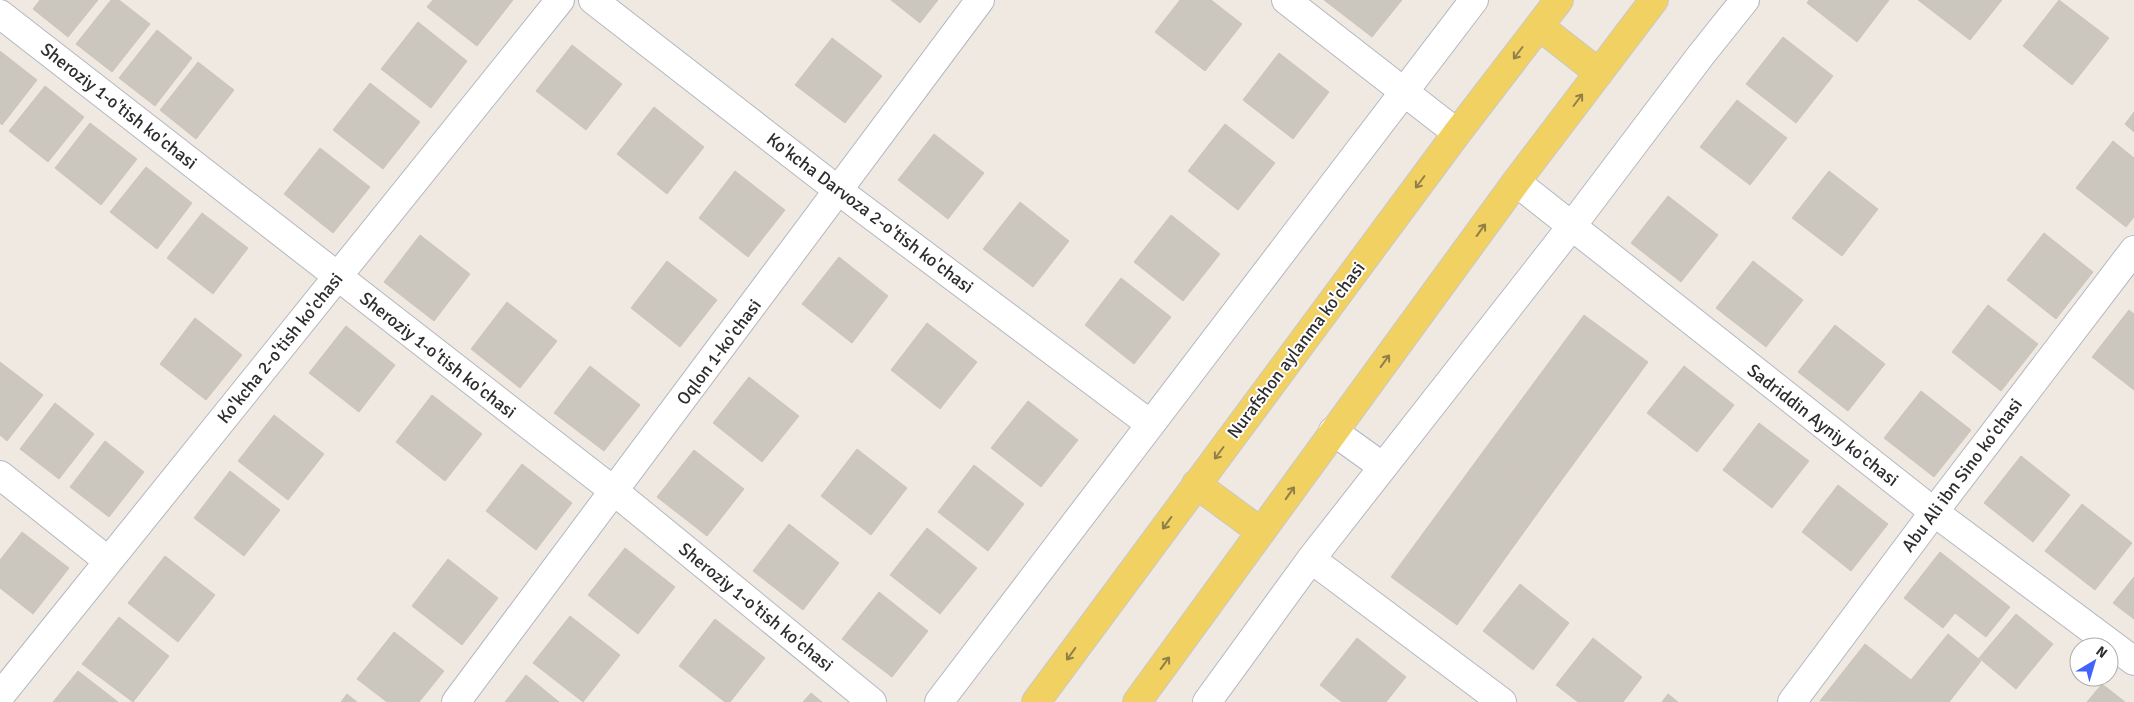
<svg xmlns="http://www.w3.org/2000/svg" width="2134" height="702" viewBox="0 0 2134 702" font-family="Signika,sans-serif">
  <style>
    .building { fill: #cbc7bf; stroke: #cbc5ba }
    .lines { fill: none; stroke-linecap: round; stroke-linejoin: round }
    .minor-casing { stroke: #b4b7c1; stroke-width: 30 }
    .major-casing { stroke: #c9c9c9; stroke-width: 30 }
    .minor { stroke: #fff; stroke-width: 28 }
    .major { stroke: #f2d163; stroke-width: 28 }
    .oneway { stroke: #908048 }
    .labels { text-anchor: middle; stroke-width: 4; stroke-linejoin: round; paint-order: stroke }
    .street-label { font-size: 18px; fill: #2e2e2e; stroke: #fff }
  </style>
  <rect width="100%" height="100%" fill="#efe9e1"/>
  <path class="building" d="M40 0H98L68 37 33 9Z
    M111 0H119L150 24 112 72 76 44Z
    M433 0H513L477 46 427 7Z
    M891 0H938L920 23Z
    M1180 0H1211L1242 24 1205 71 1155 32Z
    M1324 0H1402L1372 37Z
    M1809 0H1889L1857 42 1807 3Z
    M1918 0H2002L1970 40Z
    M2059 0 2109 38 2072 85 2023 46Z
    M418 22 467 61 431 108 381 69Z
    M157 30 192 58 155 106 119 78Z
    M1783 37 1833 76 1796 123 1746 84Z
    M832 38 882 76 845 123 795 85Z
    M572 45 622 84 586 130 536 91Z
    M0 51 37 80 2 125 0 123Z
    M1279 53 1329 92 1293 139 1243 100Z
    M198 62 234 90 196 139 160 110Z
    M370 83 420 122 383 169 333 130Z
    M45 86 84 117 48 162 9 131Z
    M1737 100 1787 138 1750 185 1700 147Z
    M654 107 704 147 667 194 617 154Z
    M2134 112V132L2125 124Z
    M90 123 137 159 101 205 55 168Z
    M1225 124 1275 163 1238 210 1188 171Z
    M934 134 984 173 948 219 898 180Z
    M2113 141 2134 158V217L2126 227 2076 188Z
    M320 148 370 187 333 233 284 194Z
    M146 167 192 203 157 249 110 212Z
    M735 171 785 210 748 257 699 218Z
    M1829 171 1878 209 1842 256 1792 218Z
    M1668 196 1718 235 1681 282 1631 243Z
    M1020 202 1069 241 1033 287 983 249Z
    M202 213 248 248 213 294 167 258Z
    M1171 215 1220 254 1183 301 1134 262Z
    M2044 233 2093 272 2056 319 2007 280Z
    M420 235 470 274 434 321 384 282Z
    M839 257 888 296 852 343 802 304Z
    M667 261 717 300 680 347 631 308Z
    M1753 261 1803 300 1766 347 1716 308Z
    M1121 278 1171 317 1134 364 1085 325Z
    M507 302 557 341 520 388 471 349Z
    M1988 305 2038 344 2001 391 1952 352Z
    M2129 310 2134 314V390L2092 357Z
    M1584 315 1648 362 1547 500 1482 453Z
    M195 318 242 355 206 400 160 364Z
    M927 323 977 362 940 409 891 370Z
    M1835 325 1885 364 1848 411 1798 372Z
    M346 326 395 365 359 412 309 373Z
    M0 362 43 395 7 441 0 435Z
    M590 366 640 405 604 451 554 413Z
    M1684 366 1734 405 1697 452 1647 413Z
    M749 377 799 416 762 462 713 423Z
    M1921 391 1971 430 1934 477 1884 438Z
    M432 395 482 434 445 481 396 442Z
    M1028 401 1078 440 1041 487 991 448Z
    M55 403 94 434 59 479 20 449Z
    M274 415 324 454 288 500 238 461Z
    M1759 423 1809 461 1772 508 1723 470Z
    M105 441 144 472 109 517 70 487Z
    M857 449 907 488 871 535 821 496Z
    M694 450 744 489 707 536 657 497Z
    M1482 453 1547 500 1457 625 1391 577Z
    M2021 456 2070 495 2033 542 1984 503Z
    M522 464 572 503 536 550 486 511Z
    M974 465 1024 504 988 551 938 512Z
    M230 471 280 510 244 556 194 518Z
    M1838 485 1888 524 1851 571 1802 532Z
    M2082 504 2132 543 2095 590 2045 551Z
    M789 524 839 563 803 610 753 571Z
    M927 528 977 568 940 614 890 575Z
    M22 532 69 568 33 614 0 588V560Z
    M625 548 675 587 638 634 588 595Z
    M1940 552 2010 607 1986 637 1955 613 1943 628 1904 598Z
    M165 556 215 595 178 642 128 603Z
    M448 559 498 598 462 645 412 606Z
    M2134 577V619L2113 603Z
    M1520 584 1569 623 1533 670 1483 631Z
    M879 592 928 631 892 677 842 639Z
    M2016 614 2053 644 2016 689 1979 658Z
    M570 616 620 655 583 702 533 663Z
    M119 617 169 656 133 702 82 664Z
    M715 619 765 658 730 702H725L679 666Z
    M394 632 444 671 419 702H387L357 679Z
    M1948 634 1981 661 1949 702 1820 701 1865 644 1911 680Z
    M1357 638 1406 677 1386 702H1342L1320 685Z
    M1593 638 1642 677 1623 702H1578L1556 685Z
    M78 671 118 702H53Z
    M526 675 559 702H505Z
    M2102 684 2125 702H2087Z
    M811 693 822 702H803Z
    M347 694 357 702H341Z
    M1668 694 1678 702H1662Z"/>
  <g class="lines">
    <defs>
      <path id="minor" d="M593 0 839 191 1150 424
        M1286 0 1457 133
        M0 14 614 491 872 702
        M1516 182 1934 512 2134 661
        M1333 431 1383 467
        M0 475 107 560
        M1311 559 1502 702
        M0 696 560 0
        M456 702 980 0
        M939 702 1474 0
        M1207 702 1311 559 1571 227 1701 55 1745 0
        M1792 702 1934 512 2134 250"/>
      <path id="major" d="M1539 26 1599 73
        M1196 484 1261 532
        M1036 702 1457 133 1559 0
        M1137 702 1516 182 1654 0"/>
    </defs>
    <use href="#minor" class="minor-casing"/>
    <use href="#major" class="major-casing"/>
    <use href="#minor" class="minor"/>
    <use href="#major" class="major"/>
  </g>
  <defs><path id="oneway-shaft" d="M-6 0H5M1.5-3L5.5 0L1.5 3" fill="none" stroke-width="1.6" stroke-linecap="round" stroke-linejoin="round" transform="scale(1.25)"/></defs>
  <g class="oneway">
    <use href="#oneway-shaft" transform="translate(1518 53) rotate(127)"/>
    <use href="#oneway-shaft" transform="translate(1578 100) rotate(-53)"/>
    <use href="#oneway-shaft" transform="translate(1420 182) rotate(127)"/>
    <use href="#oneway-shaft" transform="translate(1481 230) rotate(-54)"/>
    <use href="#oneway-shaft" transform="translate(1385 361) rotate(-54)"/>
    <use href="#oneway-shaft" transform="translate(1219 453) rotate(127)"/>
    <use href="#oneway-shaft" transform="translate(1290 493) rotate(-55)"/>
    <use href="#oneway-shaft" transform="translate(1167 523) rotate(126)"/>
    <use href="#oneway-shaft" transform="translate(1071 654) rotate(126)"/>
    <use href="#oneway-shaft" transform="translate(1165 663) rotate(-54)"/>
  </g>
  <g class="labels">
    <g class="street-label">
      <text transform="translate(119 106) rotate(38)" y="6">Sheroziy 1-o'tish ko'chasi</text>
      <text transform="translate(870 213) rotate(37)" y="6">Ko'kcha Darvoza 2-o'tish ko'chasi</text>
      <text transform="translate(280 348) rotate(-51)" y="6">Ko'kcha 2-o'tish ko'chasi</text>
      <text transform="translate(1296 350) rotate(-53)" y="6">Nurafshon aylanma ko'chasi</text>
      <text transform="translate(719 352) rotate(-53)" y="6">Oqlon 1-ko'chasi</text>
      <text transform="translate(438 355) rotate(38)" y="6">Sheroziy 1-o'tish ko'chasi</text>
      <text transform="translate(1823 425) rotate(38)" y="6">Sadriddin Ayniy ko'chasi</text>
      <text transform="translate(1962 475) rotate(-53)" y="6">Abu Ali ibn Sino koʻchasi</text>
      <text transform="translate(756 607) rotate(39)" y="6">Sheroziy 1-o'tish ko'chasi</text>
    </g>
  </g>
  <g transform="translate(2094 662) rotate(38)"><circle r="24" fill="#ffffff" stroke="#ababab"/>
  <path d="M0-4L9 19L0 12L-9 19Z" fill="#4264fb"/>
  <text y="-8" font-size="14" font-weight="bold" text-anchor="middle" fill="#2e2e2e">N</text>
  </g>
</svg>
